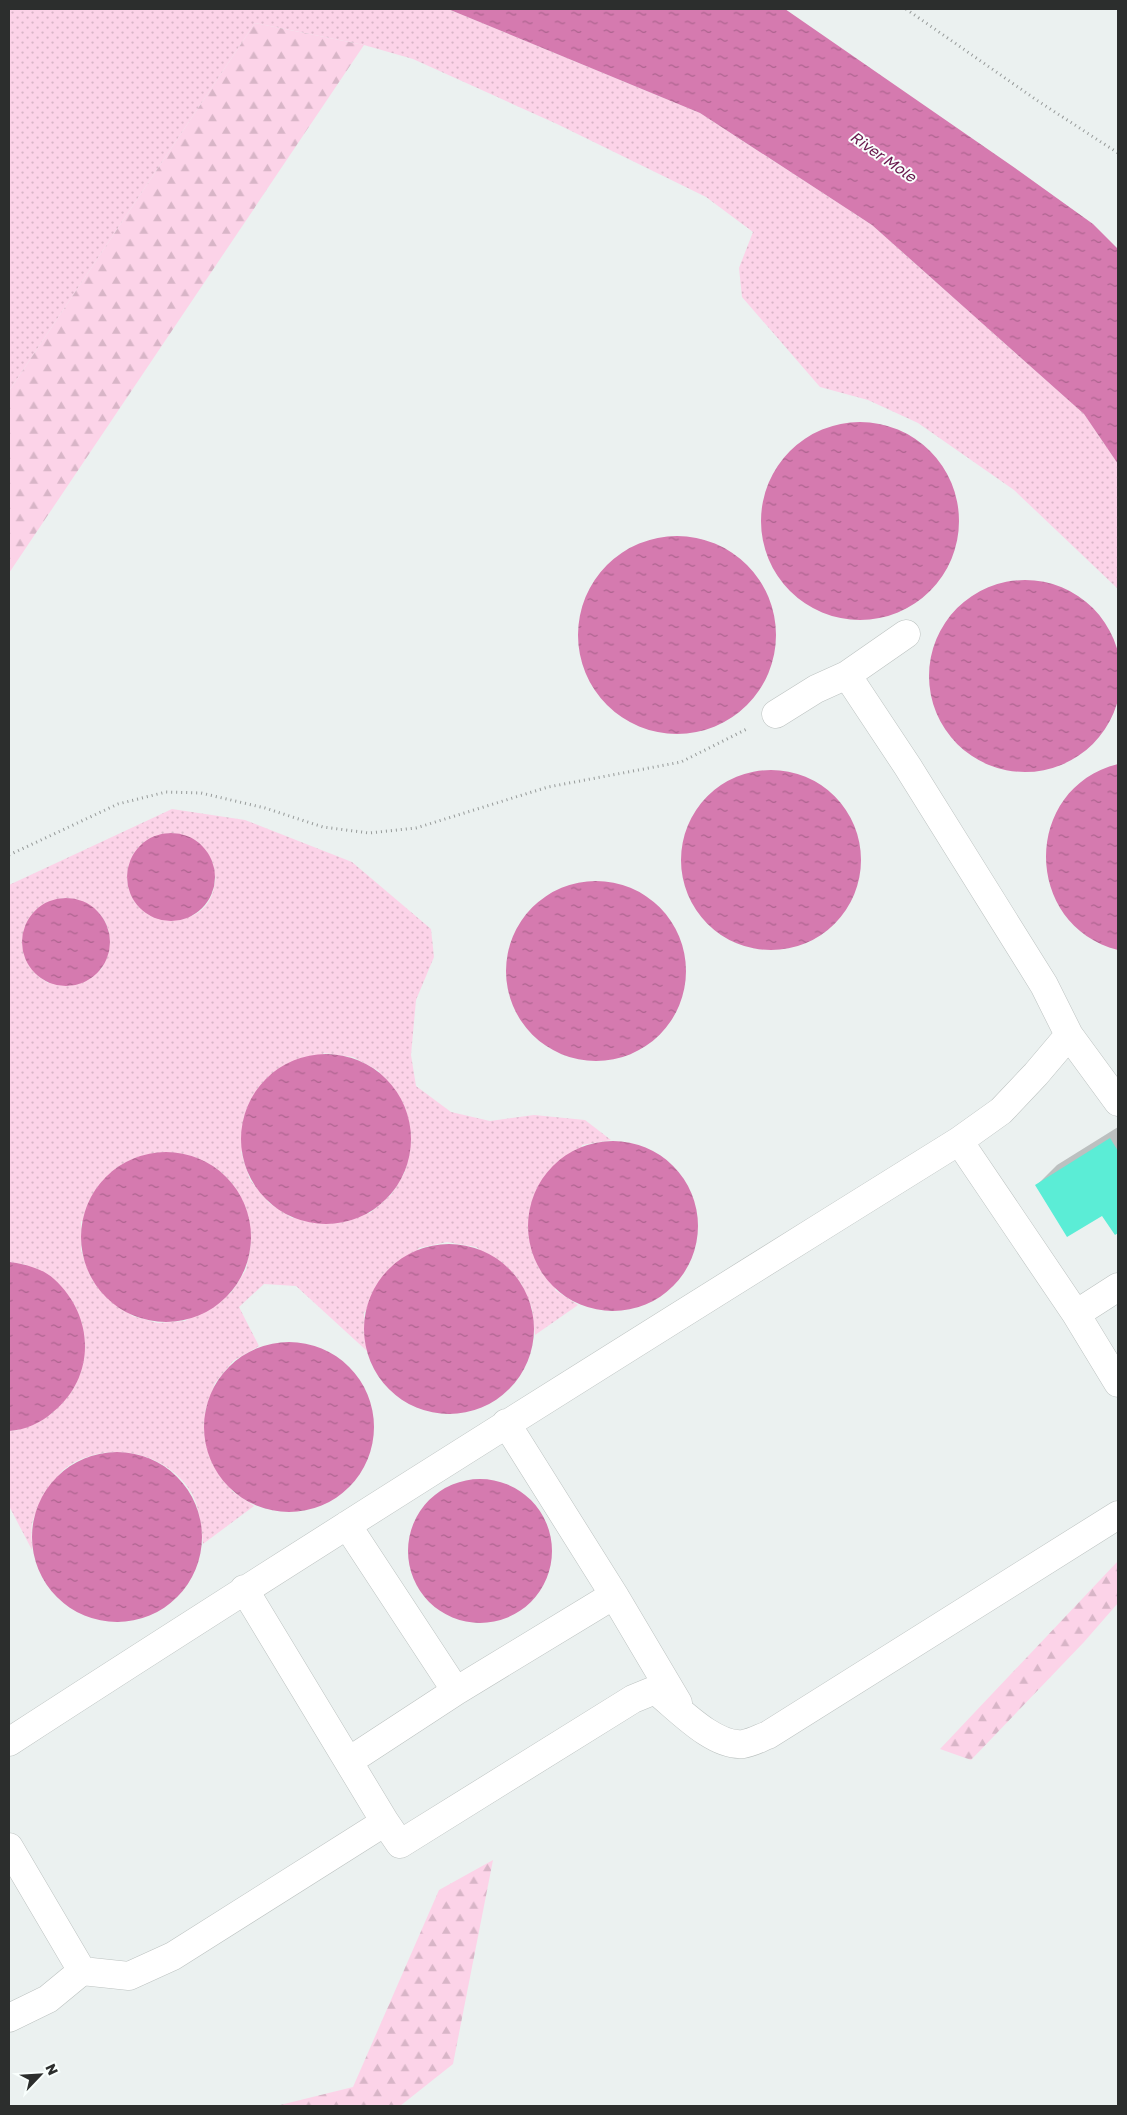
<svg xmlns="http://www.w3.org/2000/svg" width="1127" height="2115" viewBox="0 0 1127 2115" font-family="'Golos Text',sans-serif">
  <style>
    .grass { fill: url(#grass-dots); fill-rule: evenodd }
    .forest { fill: url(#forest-firs) }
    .water { fill: url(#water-ripples) }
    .shadow { fill: #0003 }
    .building { fill: #5bedd6 }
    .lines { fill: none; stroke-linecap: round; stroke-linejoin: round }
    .minor-casing { stroke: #bcc2c0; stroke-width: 29 }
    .path { stroke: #969a99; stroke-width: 3; stroke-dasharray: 1 4; stroke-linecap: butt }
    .minor { stroke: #fff; stroke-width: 28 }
    .labels { text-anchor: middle; stroke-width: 4; stroke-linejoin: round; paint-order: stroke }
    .water-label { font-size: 15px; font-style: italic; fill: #68174c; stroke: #f9fffd }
  </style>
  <defs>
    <pattern id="grass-dots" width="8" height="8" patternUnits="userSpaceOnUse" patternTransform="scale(1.25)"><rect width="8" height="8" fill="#fcd3e8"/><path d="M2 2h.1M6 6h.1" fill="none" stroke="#d8b5c7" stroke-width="1.8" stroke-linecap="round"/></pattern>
    <pattern id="forest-firs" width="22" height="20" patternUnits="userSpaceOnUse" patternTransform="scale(1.25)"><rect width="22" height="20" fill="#fcd3e8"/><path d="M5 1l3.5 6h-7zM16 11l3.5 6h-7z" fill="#d8b5c7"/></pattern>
    <pattern id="water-ripples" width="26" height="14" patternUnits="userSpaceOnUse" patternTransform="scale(1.25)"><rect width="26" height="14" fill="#d57aaf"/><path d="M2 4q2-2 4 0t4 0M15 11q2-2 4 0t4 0" fill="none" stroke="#ad648f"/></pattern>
  </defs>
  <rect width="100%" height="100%" fill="#ebf1f0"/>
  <path class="grass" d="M9 9H448L700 113 872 225 1084 414 1118 464V589L1014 490 918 423 868 400 820 387 742 297 739 268 753 232 706 197 557 124 413 59 364 45 255 23 9 391Z
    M172 809 245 820 352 862 431 929 434 957 416 1000 411 1055 416 1086 451 1112 490 1121 534 1115 585 1120 611 1140 582 1145 555 1290 578 1305 535 1335 532 1308 521 1283 476 1247 447 1242 419 1248 364 1313 367 1351 296 1286 264 1284 239 1307 259 1346 233 1361 215 1383 205 1411 232 1491 254 1506 203 1544C201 1525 200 1508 191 1492 165 1449 101 1439 63 1470 57 1475 36 1512 33 1520 30 1528 32 1541 32 1550L9 1506V1431L19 1430 27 1265 9 1262V885ZM168 833C191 835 195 839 206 859 209 864 213 870 215 876 216 879 215 883 214 887 207 932 137 930 128 885 127 880 128 874 128 870ZM63 898C105 902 121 933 101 970L48 983C34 974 28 965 23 949L49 902ZM324 1053 353 1057 379 1071 405 1172 391 1195 370 1213 292 1218 269 1203 250 1180 241 1152ZM81 1221 251 1244 246 1270 231 1293 185 1321 158 1323 132 1316 84 1259 81 1251Z"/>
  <path class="forest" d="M255 23 364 45 9 573V391Z
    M1118 1561V1603L1084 1642 971 1760 940 1749Z
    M493 1860 453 2064 400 2106H276L353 2087 439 1890Z"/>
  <path class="water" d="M448 9H785L1015 168 1093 224 1118 249V464L1084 414 872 225 700 113Z
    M761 521a99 99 0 1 1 198 0a99 99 0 1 1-198 0Z
    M578 635a99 99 0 1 1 198 0a99 99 0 1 1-198 0Z
    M929 676a96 96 0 1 1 192 0a96 96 0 1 1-192 0Z
    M1118 764V950C1022 925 1022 788 1118 764Z
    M681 860a90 90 0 1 1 180 0a90 90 0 1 1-180 0Z
    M127 877a44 44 0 1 1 88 0a44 44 0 1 1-88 0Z
    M506 971a90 90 0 1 1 180 0a90 90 0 1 1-180 0Z
    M22 942a44 44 0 1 1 88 0a44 44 0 1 1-88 0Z
    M241 1139a85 85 0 1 1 170 0a85 85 0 1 1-170 0Z
    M528 1226a85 85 0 1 1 170 0a85 85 0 1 1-170 0Z
    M81 1237a85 85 0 1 1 170 0a85 85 0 1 1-170 0Z
    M364 1329a85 85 0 1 1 170 0a85 85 0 1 1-170 0Z
    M9 1262C24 1264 42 1268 54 1279 95 1316 96 1377 53 1412 41 1423 25 1430 9 1431Z
    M204 1427a85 85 0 1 1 170 0a85 85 0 1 1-170 0Z
    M32 1537a85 85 0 1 1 170 0a85 85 0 1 1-170 0Z
    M408 1551a72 72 0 1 1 144 0a72 72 0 1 1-144 0Z"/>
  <path class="shadow" d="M1118 1127V1232L1115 1234 1103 1214 1037 1185 1057 1165Z"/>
  <path class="building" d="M1110 1138 1118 1151V1233L1115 1235 1102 1216 1067 1237 1035 1185Z"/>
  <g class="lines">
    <defs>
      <path id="minor" d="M847 675 908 767 1044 985 1069 1035 1118 1102
        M776 714 816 689 847 675 906 634
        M1069 1035 1036 1074 1001 1111 959 1141 1076 1314 1118 1287
        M1076 1314 1118 1383
        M506 1423 614 1595
        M347 1525 456 1691
        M9 1742C323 1538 641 1339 959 1141
        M349 1761 456 1691 614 1595 678 1703
        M385 1822 400 1844 633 1699 655 1690C677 1707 713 1747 743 1744 751 1743 760 1738 768 1735L1118 1515
        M9 1847 82 1971 48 1999 9 2018
        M82 1971 129 1976 173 1956 385 1822 244 1589"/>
    </defs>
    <use href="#minor" class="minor-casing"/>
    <path class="path" d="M906 9 1038 101 1118 153
      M9 855 118 804 166 792 201 793 265 808 323 827 369 833 416 828 548 787 681 762 747 729"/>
    <use href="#minor" class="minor"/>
  </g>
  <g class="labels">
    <g class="water-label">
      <text transform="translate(883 157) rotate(35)" y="5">River Mole</text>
    </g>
  </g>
  <rect width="1127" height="2115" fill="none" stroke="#2c2e2d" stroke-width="20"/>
  <g transform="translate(40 2075) rotate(65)" stroke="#f9fffd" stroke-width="4" paint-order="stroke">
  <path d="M0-4L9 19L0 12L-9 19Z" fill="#2c2e2d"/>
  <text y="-8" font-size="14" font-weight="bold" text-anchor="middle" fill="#2c2e2d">N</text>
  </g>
</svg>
